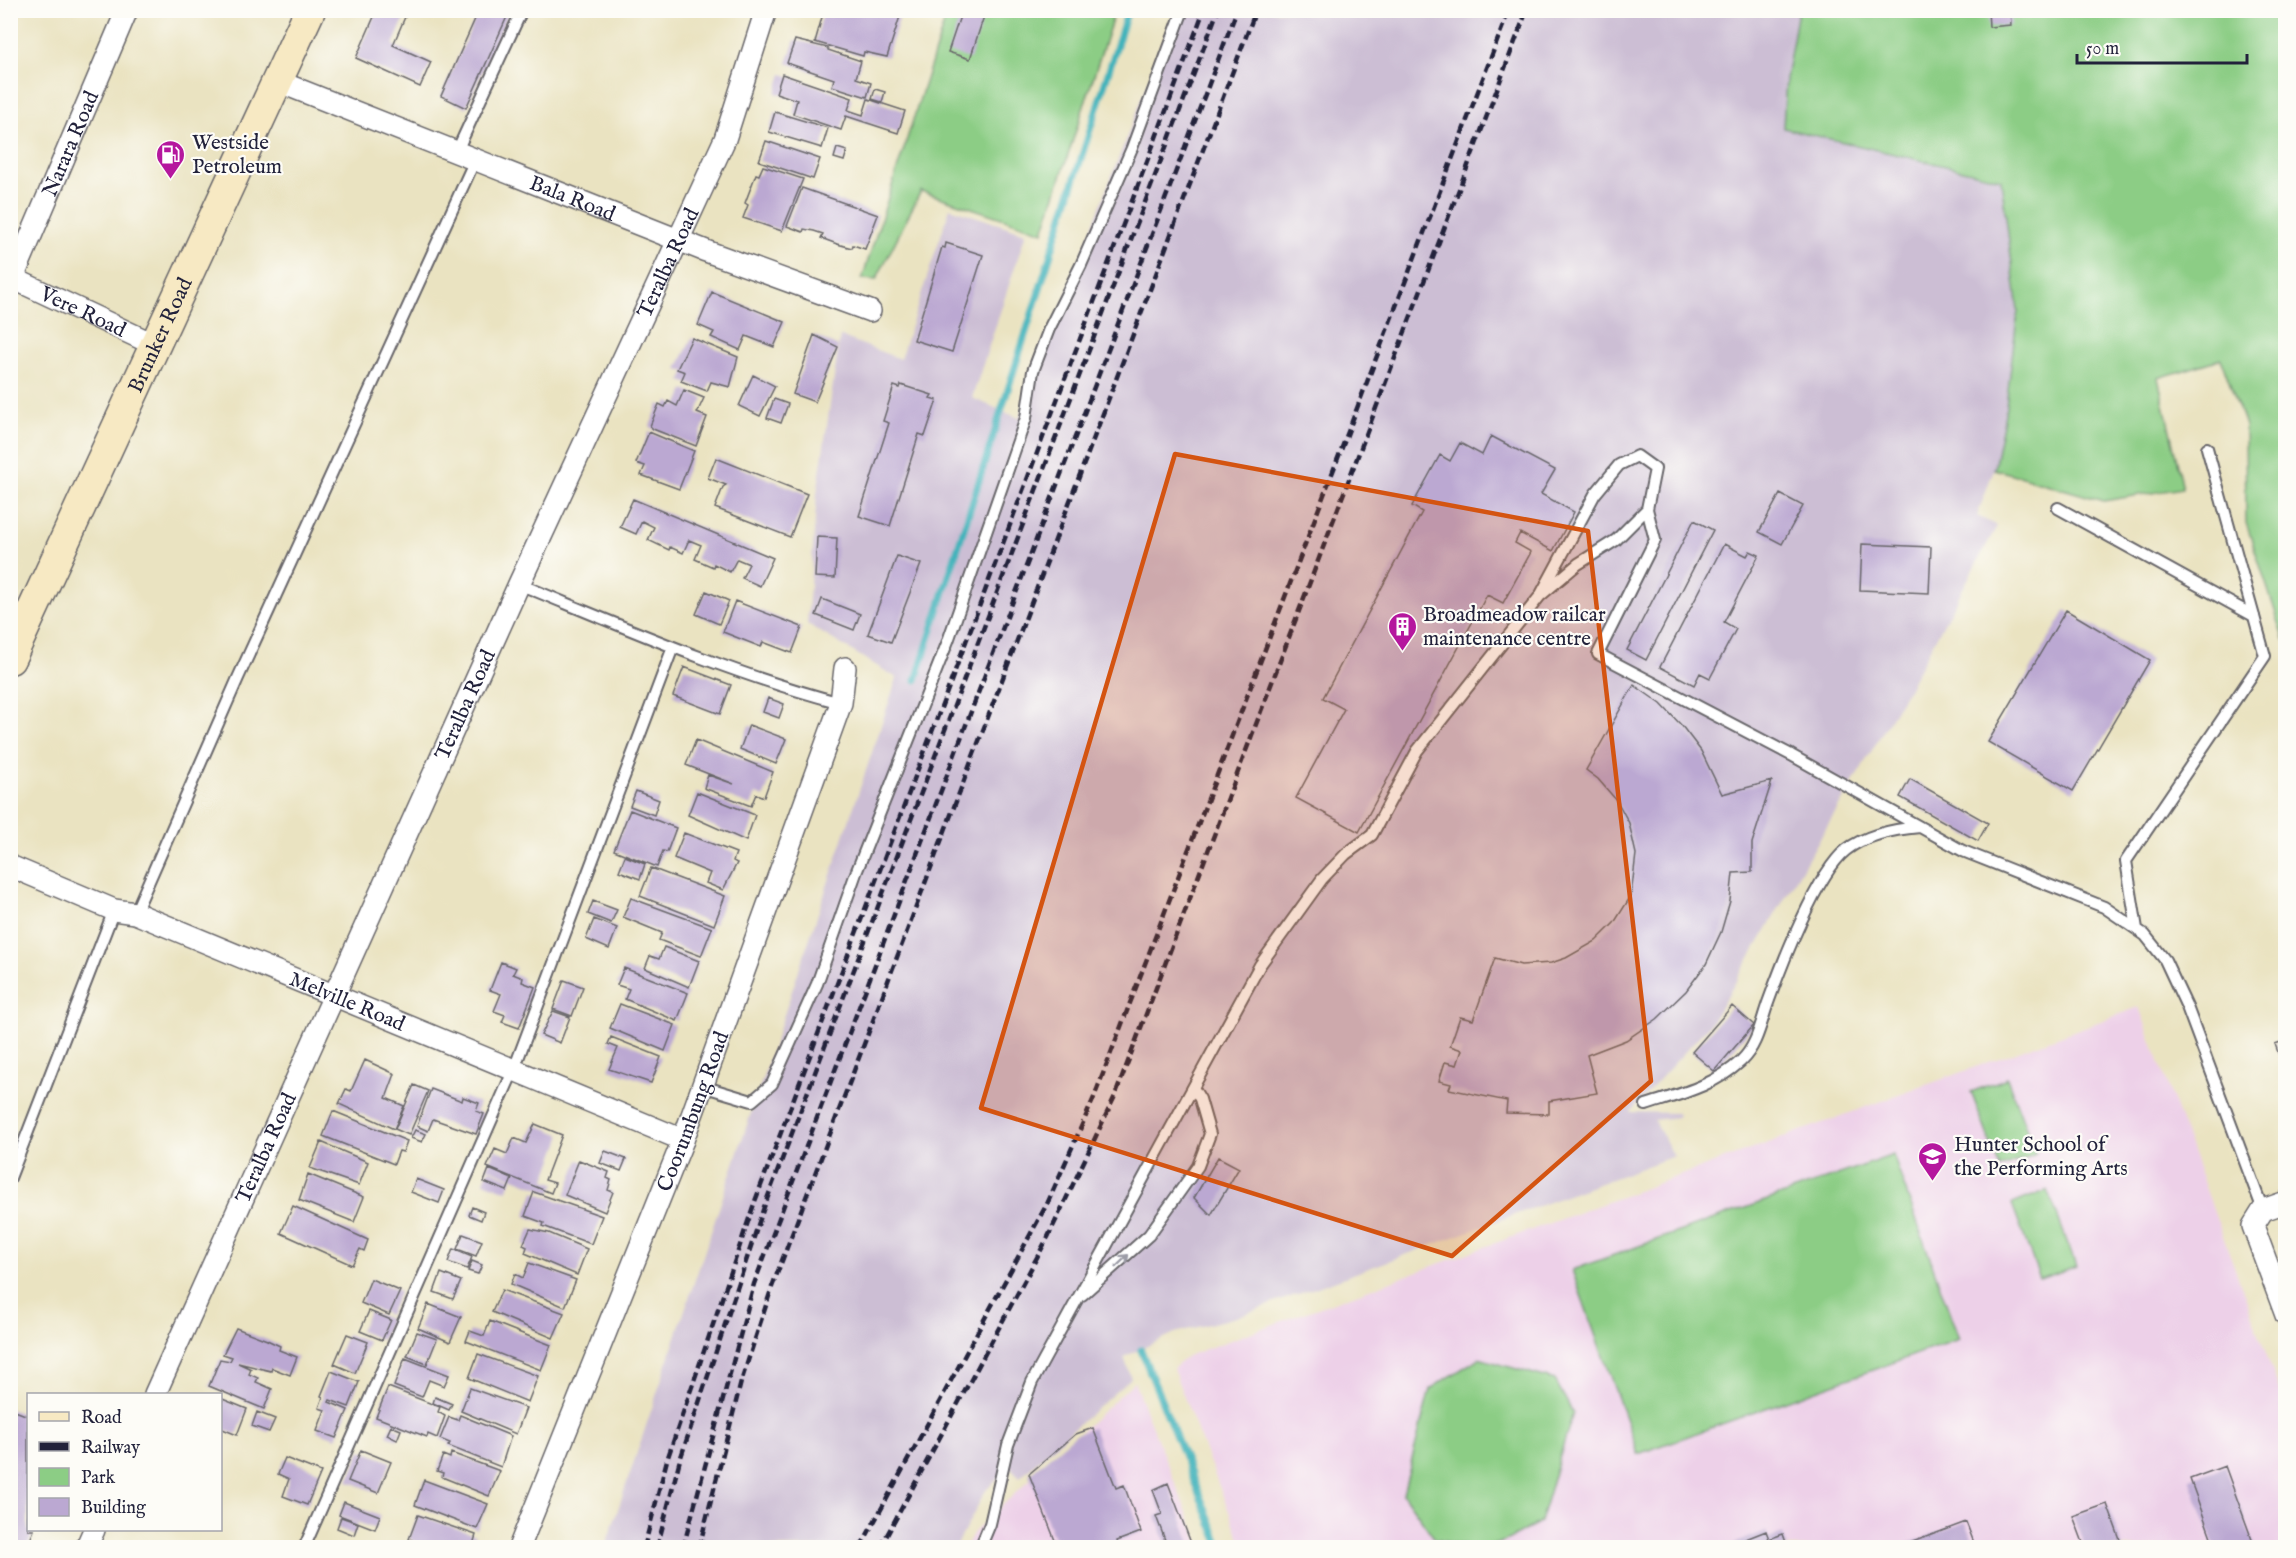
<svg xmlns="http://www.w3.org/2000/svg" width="2296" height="1558" viewBox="0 0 2296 1558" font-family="'IM FELL English',serif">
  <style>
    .built { fill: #edd0e8 }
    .industrial { fill: #ccbed4 }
    .green { fill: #8ccd85; stroke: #577860; stroke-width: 1.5 }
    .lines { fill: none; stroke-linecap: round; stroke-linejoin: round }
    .stream { stroke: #43b3bb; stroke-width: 7 }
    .building { fill: #bba8d2 }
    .service-casing { stroke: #68666a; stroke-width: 14 }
    .minor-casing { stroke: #68666a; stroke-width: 24 }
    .secondary-casing { stroke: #68666a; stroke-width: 33 }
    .service { stroke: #fff; stroke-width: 10 }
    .minor { stroke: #fff; stroke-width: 21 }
    .secondary { stroke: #f7e9c3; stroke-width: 30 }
    .rail { stroke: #22223b; stroke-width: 4.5; stroke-dasharray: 9 4.5; stroke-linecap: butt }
    .oneway { stroke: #9c9ca7 }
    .marked { fill: #d45411; fill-opacity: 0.2; stroke: #d45411; stroke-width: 4.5; stroke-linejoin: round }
    .labels { text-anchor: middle; stroke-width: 4.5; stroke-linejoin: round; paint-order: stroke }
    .poi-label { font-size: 21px; fill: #22223b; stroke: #fdfcf7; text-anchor: start }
    .street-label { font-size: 21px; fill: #22223b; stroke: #fdfcf7 }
  </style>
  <rect width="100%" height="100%" fill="#fdfcf7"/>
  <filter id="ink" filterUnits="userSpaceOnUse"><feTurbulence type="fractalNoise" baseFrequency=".0167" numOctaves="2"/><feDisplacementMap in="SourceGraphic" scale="12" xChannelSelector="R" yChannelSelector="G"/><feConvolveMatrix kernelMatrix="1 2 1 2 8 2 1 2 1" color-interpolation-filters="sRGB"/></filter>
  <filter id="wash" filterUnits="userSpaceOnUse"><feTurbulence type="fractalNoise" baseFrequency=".008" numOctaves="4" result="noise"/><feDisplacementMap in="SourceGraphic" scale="24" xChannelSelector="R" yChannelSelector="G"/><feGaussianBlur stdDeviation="1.35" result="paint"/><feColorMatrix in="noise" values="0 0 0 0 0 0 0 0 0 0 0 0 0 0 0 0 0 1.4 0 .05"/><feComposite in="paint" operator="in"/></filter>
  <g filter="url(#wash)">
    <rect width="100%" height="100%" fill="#eae3c1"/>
    <path class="built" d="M2139 1007 2285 1405V1547H1243L1173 1369 1187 1356Z
      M1134 1382 1201 1547 965 1548 974 1532Z"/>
    <path class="industrial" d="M1175 11H1798L1786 79 1783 128 2001 178 2018 310 2005 414 1994 469 1977 516 1997 526 1908 689 1712 1022 1630 1112 1677 1113 1678 1117 1654 1120 1674 1156 1236 1317 1175 1333 1124 1357 1131 1378 1020 1477 1011 1468 999 1477 986 1490 956 1547 605 1548 897 678 807 624 817 494 840 336 900 359 950 208 1026 233 972 398 1019 418Z"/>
    <path class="green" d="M948 11H1115L1043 232 921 191 876 280 862 279Z
      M1798 11H2285V641L2246 523 2245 426 2221 359 2158 378 2183 488 2104 501 1994 469 2005 414 2018 310 2001 179 1783 128 1786 79Z
      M2007 1078 2036 1154 2000 1168 1971 1092Z
      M1893 1155 1959 1339 1638 1454 1572 1270Z
      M2048 1190 2076 1266 2040 1279 2012 1204Z
      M1479 1358 1555 1380 1573 1413 1540 1522C1492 1549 1490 1553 1435 1539L1403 1494 1430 1389Z"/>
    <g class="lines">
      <path class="stream" d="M916 680 1128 10
        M1141 1350 1221 1548"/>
    </g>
    <g id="blocks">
      <path class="building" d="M377 10H408L393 45 431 62 420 87 356 58Z
        M479 10H510L466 108 441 96Z
        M824 10H902L887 57 864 52 863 56 815 42Z
        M950 10H986L970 59 948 52 960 16 949 13Z
        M1988 10H2010L2011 25 1989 27Z
        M795 40 828 48V50L861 61 856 78 871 83 867 97 832 86 834 79 787 63Z
        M782 74 852 98 848 110 863 115 868 99 905 111 898 133 846 116 841 130 793 114 797 100 776 93Z
        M875 89 885 92 882 102 872 99Z
        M775 112 828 128 822 148 769 132Z
        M766 141 820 159 813 179 759 161Z
        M837 148 847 151 844 161 834 158Z
        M763 166 803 179 782 231 743 218 748 205 745 203 756 174 759 175Z
        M802 188 878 215 865 249 853 245 852 248 837 244 821 238 823 234 814 231 804 229 803 232 787 226Z
        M946 243 983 255 952 352 914 340 942 247 945 248Z
        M712 292 785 322 774 347 746 336 740 350 711 337 714 332 698 325Z
        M814 335 838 347 815 402 793 394Z
        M692 338 738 357 730 387 711 382 707 391 681 381 685 372 677 369Z
        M753 375 775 386 760 416 739 406Z
        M901 385 932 395 930 398 937 400 925 436 919 434 890 526 859 516 889 423 883 421 894 386 900 388Z
        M684 390 704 398 697 413 707 417 696 446 653 429 650 426 659 404 665 407 668 401 677 406Z
        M774 399 788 404 781 423 767 418Z
        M649 432 694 451 679 489 641 475 645 466 636 463Z
        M1491 436 1555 470 1541 494 1574 512 1553 551 1520 533 1515 543 1531 552 1503 603 1487 595 1359 832 1296 798 1344 709 1323 698 1422 512 1412 506 1440 455 1450 461 1460 443 1482 455Z
        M716 458 807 494 790 537 715 508 723 487 726 485 708 478Z
        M1780 494 1803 506 1782 544 1759 532Z
        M633 499 773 558 760 586 742 578 749 564 737 559 730 572 714 564 713 567 695 559 701 545 689 540 683 553 670 547 669 550 648 540 654 527 642 521 636 534 620 527Z
        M1694 520 1713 530 1646 660 1627 650Z
        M817 537 837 538 835 578 815 577Z
        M1724 544 1747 556 1750 551 1759 555 1724 622 1736 629 1710 678 1700 673 1694 685 1660 667Z
        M1862 544 1931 547 1929 593 1860 590Z
        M897 556 921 564 891 642 868 634Z
        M706 591 729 601 719 624 696 614Z
        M822 599 860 614 854 630 816 615Z
        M735 601 802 627 792 653 763 642 761 647 723 632Z
        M2066 610 2150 660 2073 791 1988 742Z
        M684 667 731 685 720 714 673 696Z
        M1634 685 1661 704 1682 726 1701 751 1722 794 1772 781 1752 843V872L1733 873 1730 901 1721 932 1706 964 1686 991 1657 1019 1626 1040 1587 1055 1597 1093 1549 1101V1114L1506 1113 1507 1101 1449 1089 1451 1084 1439 1081 1445 1062 1457 1065 1462 1050 1450 1046 1460 1017 1473 1020 1495 958 1521 965 1551 963 1566 958 1596 941 1614 923 1631 896 1636 854 1629 823 1617 801 1598 779 1586 770Z
        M768 698 784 704 779 718 763 712Z
        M749 725 786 739 776 764 740 749Z
        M696 740 773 772 764 797 756 794 751 806 704 788 708 775 734 784 686 765Z
        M1910 779 1988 823 1978 841 1900 797Z
        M636 791 659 800 654 815 630 806Z
        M697 792 755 815 746 841 688 815Z
        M630 810 676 828 667 852 663 851 657 867 614 850Z
        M684 833 736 853 733 861 737 863 723 890 706 883 710 873 674 858Z
        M625 856 645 864 640 879 619 871Z
        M651 868 725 896 714 925 640 896Z
        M631 898 712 928 701 956 659 940 662 933 623 917Z
        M593 901 617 910 611 923 588 914Z
        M594 919 617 928 609 949 586 939Z
        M664 947 699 961 689 987 645 968 650 956 659 959Z
        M501 962 516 968 513 974 523 978 522 982 535 987 519 1028 502 1022 505 1015 494 1011 501 994 490 990Z
        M624 968 688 993 677 1021 625 999 629 989 617 985Z
        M564 980 583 987 572 1016 553 1009Z
        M620 1004 675 1025 665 1051 610 1028Z
        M1732 1006 1754 1025 1714 1071 1692 1052Z
        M553 1011 570 1017 560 1043 541 1035Z
        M611 1037 661 1057 651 1083 609 1069 618 1048 608 1044Z
        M2286 1040V1072H2285L2275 1044Z
        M365 1060 395 1074 386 1098 404 1106 394 1129 339 1104 346 1089 351 1091Z
        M414 1085 428 1091 409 1135 395 1129Z
        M431 1089 462 1101 463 1097 479 1103 476 1111 484 1114 476 1134 433 1119 428 1131 417 1126Z
        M333 1111 407 1141 403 1152 399 1151 394 1164 323 1136Z
        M535 1124 562 1135 545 1180 555 1183 551 1193 487 1167 495 1149 507 1154 514 1138 526 1143Z
        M415 1130 426 1134 422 1142 411 1138Z
        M321 1142 368 1162 359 1185 310 1168Z
        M605 1151 626 1159 621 1171 600 1163Z
        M1218 1157 1239 1168 1211 1215 1194 1198Z
        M579 1160 609 1172 607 1178 611 1180 608 1190 613 1192 605 1212 565 1195Z
        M489 1169 512 1179 507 1191 484 1182Z
        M308 1174 364 1197 354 1222 299 1200Z
        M416 1179 444 1190 439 1203 411 1192Z
        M534 1192 602 1216 591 1244 543 1226 544 1223 525 1216Z
        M293 1206 368 1240 364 1251 360 1249 352 1265 281 1233Z
        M472 1207 484 1212 481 1220 469 1215Z
        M530 1229 549 1233 587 1249 577 1275 525 1253 527 1247 523 1245Z
        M463 1234 482 1241 476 1256 457 1249Z
        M453 1249 472 1257 467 1269 448 1262Z
        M472 1261 482 1265 478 1274 468 1271Z
        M529 1263 576 1280 565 1307 511 1284 515 1274 523 1278Z
        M441 1273 461 1281 453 1299 434 1292Z
        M371 1279 400 1291 389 1315 361 1303Z
        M502 1290 564 1313 553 1338 492 1312Z
        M428 1304 461 1317 450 1342 418 1328Z
        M369 1311 391 1320 382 1340 360 1331Z
        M490 1321 551 1345 541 1370 466 1341 470 1331 484 1336Z
        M236 1328 267 1340 280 1346 279 1350 297 1357 290 1375 272 1368 271 1371 238 1363 251 1369 249 1374 258 1378 256 1382 272 1389 264 1409 209 1386 220 1359 230 1361 232 1357 223 1354Z
        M417 1332 437 1339 427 1364 407 1356Z
        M347 1334 368 1342 355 1373 334 1364Z
        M478 1354 538 1376 528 1402 469 1378Z
        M405 1358 449 1375 444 1386 429 1380 422 1397 394 1386Z
        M331 1371 359 1382 349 1407 330 1400 329 1402 348 1410 336 1438 317 1431 325 1410 319 1408 323 1397 321 1396Z
        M388 1387 440 1407 438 1412 445 1416 437 1438 428 1434 427 1437 376 1417Z
        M470 1388 526 1408 516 1434 461 1411Z
        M435 1397 452 1404 449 1410 433 1403Z
        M220 1398 247 1409 237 1435 220 1428Z
        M10 1409 28 1416V1530H34L27 1548H10Z
        M257 1412 275 1419 269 1432 252 1426Z
        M460 1415 511 1436 501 1467 448 1446 450 1443 440 1439 449 1417 458 1420Z
        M391 1426 401 1430 397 1440 387 1435Z
        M1093 1428 1116 1488 1124 1485 1141 1532 1117 1541 1119 1548H1058L1029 1474 1076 1434Z
        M361 1450 391 1462 378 1493 348 1481Z
        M451 1453 500 1471 489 1496 442 1477 443 1473 437 1471 443 1455 450 1458Z
        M285 1458 321 1472 307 1505 283 1496 289 1479 278 1474Z
        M2225 1466 2255 1548H2215L2190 1479Z
        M424 1480 488 1504 477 1529 415 1505Z
        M1168 1483 1191 1543 1179 1548H1168L1156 1516 1162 1514 1153 1490Z
        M344 1502 380 1516 375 1529 339 1515Z
        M2107 1504 2123 1548H2085L2073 1516Z
        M418 1515 476 1535 472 1548H430L409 1539Z
        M341 1517 358 1523 354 1535 337 1528Z
        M1966 1522 1976 1548H1899V1547Z
        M1766 1531 1769 1539 1783 1534 1788 1548H1723Z"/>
    </g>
  </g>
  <g filter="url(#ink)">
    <use href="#blocks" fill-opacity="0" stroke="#68666a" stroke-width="1.5"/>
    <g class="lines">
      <defs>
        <path id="service" d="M456 153 522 10
          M2058 508 2254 616
          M1647 509 1655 540 1598 654 1791 755 1963 851 2104 907 2145 935 2165 960 2187 1007 2263 1210
          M519 584C624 627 730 674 841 703
          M135 913 238 678 475 160
          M2137 929 2126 861 2265 656 2207 448
          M702 1086 752 1101 772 1084 817 984 856 873 948 641 1026 418 1033 371 1049 329 1081 265 1132 148 1183 10
          M1646 1105C1680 1094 1714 1086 1741 1061 1758 1045 1761 1021 1769 1000 1782 964 1817 873 1846 850 1867 834 1895 829 1920 827
          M10 1178 114 910
          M1082 1295 1149 1235 1198 1166 1210 1134 1200 1099 1194 1089
          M304 1548 514 1069 673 647
          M980 1548 990 1524 1008 1445 1032 1382 1260 965 1322 879 1346 854 1372 835 1417 751 1540 596 1595 494 1619 465 1637 456 1655 469 1647 509 1616 540 1578 564 1540 596"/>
        <g id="minor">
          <path id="s1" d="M277 81 706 251 870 311"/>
          <path id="s2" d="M10 277 155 345"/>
          <path id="s3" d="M13 278 127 10"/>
          <path id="s4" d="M10 866 114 910 135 913 683 1140"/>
          <path d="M2286 1202 2263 1210 2253 1226 2286 1315"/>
          <path id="s5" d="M155 1394 519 584 725 139 766 10"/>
          <path d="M86 1548 94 1530"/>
          <path id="s6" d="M519 1548 683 1140 841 703 845 668"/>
        </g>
        <g id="secondary">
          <path id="s7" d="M10 659 310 10"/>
        </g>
      </defs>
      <use href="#service" class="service-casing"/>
      <use href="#minor" class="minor-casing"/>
      <use href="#secondary" class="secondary-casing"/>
      <use href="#service" class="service"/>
      <use href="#minor" class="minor"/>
      <use href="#secondary" class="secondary"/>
      <path class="rail" d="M644 1548 667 1460 754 1204 1204 10
        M657 1548 679 1463 764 1207 1218 10
        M683 1548 754 1284 1237 10
        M699 1548 741 1382 772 1287 1256 10
        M860 1548 1048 1202 1093 1100 1509 10
        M880 1548 1048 1237 1115 1096 1527 10"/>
    </g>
    <defs><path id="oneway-shaft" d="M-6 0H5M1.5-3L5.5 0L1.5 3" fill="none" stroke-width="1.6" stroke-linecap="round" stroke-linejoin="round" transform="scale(1.5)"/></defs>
    <use class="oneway" href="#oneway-shaft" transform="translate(1122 1261) rotate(-44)"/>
  </g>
  <path class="marked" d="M1175 454 1588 531 1651 1081 1452 1256 981 1108Z"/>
  <defs>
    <symbol id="fuel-pin" viewBox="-11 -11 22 30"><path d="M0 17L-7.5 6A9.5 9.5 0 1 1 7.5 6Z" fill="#b5179e" stroke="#fdfcf7"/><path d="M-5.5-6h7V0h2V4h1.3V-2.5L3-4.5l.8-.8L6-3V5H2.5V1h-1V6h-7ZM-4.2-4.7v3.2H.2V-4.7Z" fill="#fff"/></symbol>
    <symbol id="building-pin" viewBox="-11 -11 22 30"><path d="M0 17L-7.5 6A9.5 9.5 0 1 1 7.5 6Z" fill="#b5179e" stroke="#fdfcf7"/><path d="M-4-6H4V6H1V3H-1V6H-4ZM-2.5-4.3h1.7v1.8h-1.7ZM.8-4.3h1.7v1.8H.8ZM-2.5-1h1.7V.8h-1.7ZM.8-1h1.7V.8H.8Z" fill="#fff"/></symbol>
    <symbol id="school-pin" viewBox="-11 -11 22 30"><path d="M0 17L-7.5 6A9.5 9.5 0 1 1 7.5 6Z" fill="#b5179e" stroke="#fdfcf7"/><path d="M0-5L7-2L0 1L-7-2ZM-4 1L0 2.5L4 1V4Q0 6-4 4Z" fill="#fff"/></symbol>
  </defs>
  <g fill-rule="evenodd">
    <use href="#fuel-pin" x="154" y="138" width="33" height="45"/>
    <use href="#building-pin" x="1386" y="610" width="33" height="45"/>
    <use href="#school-pin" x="1916" y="1140" width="33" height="45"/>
  </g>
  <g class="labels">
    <g class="poi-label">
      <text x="192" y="149">Westside<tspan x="192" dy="24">Petroleum</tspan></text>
      <text x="1423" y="621">Broadmeadow railcar<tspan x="1423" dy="24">maintenance centre</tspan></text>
      <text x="1954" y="1151">Hunter School of<tspan x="1954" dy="24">the Performing Arts</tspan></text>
    </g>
    <g class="street-label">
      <text dy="7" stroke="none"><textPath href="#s3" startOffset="146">Narara Road</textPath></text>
      <text dy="7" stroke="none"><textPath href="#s1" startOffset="318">Bala Road</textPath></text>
      <text dy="7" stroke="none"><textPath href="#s5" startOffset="1242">Teralba Road</textPath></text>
      <text dy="7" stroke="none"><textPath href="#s2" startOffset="81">Vere Road</textPath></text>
      <text dy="7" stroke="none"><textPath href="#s7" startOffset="357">Brunker Road</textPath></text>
      <text dy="7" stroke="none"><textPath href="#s5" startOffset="756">Teralba Road</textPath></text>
      <text dy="7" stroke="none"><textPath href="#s4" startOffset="364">Melville Road</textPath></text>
      <text dy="7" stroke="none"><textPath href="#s6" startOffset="470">Coorumbung Road</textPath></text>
      <text dy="7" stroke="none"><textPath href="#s5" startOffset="270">Teralba Road</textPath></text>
    </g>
  </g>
  <rect width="2296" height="1558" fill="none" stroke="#fdfcf7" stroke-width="36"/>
  <rect x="27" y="1393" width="195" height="138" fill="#fdfcf7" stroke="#a5a5ac" stroke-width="1.5"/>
  <rect x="39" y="1412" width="30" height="9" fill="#f7e9c3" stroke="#a5a5ac" stroke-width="1.5"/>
  <text x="81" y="1423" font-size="18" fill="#22223b">Road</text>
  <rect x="39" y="1442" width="30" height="9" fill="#22223b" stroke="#a5a5ac" stroke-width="1.5"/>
  <text x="81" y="1453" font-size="18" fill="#22223b">Railway</text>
  <rect x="39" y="1468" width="30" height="18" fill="#8ccd85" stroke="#a5a5ac" stroke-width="1.5"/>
  <text x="81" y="1483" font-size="18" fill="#22223b">Park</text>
  <rect x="39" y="1498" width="30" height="18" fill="#bba8d2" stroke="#a5a5ac" stroke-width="1.5"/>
  <text x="81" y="1513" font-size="18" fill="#22223b">Building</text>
  <path d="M2077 54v9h170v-9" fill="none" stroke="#22223b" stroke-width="3"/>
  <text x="2086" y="54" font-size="18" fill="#22223b" stroke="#fdfcf7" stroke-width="4.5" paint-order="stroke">50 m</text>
</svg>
